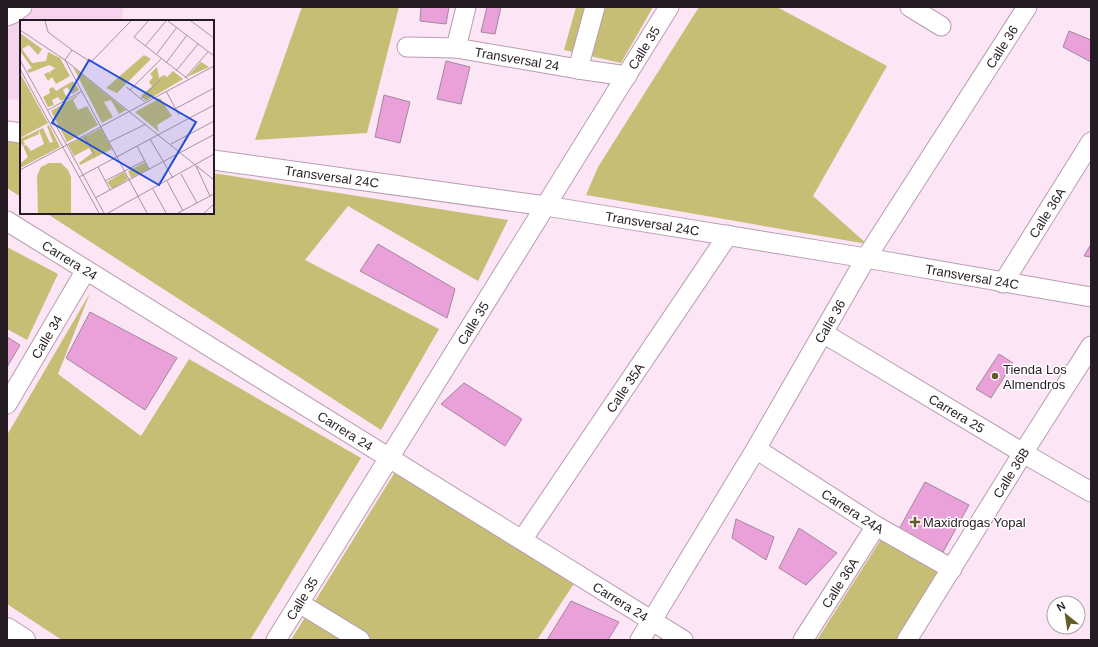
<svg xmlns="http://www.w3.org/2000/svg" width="1098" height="647" viewBox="0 0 1098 647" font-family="Helvetica,sans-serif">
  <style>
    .built { fill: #f7d4ed }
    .green { fill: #c7be76 }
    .building { fill: #eaa0d9; stroke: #a1889b }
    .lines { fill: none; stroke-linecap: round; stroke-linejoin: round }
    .street-casing { stroke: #b79db0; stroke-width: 21 }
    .secondary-casing { stroke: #b79db0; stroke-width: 24 }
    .street { stroke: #fff; stroke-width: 19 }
    .secondary { stroke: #fff; stroke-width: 22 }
    .poi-dot { fill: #635c28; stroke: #fff; stroke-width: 1.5 }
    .labels { text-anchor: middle; stroke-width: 3; stroke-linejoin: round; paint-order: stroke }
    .street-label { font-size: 13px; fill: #251c23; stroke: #fff }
    .poi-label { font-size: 13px; fill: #251c23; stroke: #fff; text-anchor: start }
    .inset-road { fill: none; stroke: #a695a1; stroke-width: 1 }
    .view { fill: #1d4ed8; fill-opacity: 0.15; stroke: #1d4ed8; stroke-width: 2 }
    .inset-edge { fill: none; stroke: #251c23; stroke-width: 2 }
  </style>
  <rect width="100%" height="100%" fill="#fce5f5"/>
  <path class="built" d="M7 7H124L121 21H21V100L7 99Z"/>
  <path class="green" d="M302 7H399L367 133 255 140Z
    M576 7H653L621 63 564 50Z
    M699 7H777L887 66 813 196 867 244 586 195 598 167Z
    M7 140 21 142V197L7 188Z
    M213 173 508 220 478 281 348 206 305 260 439 329 381 430 46 213H213Z
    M7 247 58 274 27 340 7 329Z
    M90 293 58 374 141 436 189 359 361 458 250 640H62L7 604V435Z
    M395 472 575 582 537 640H291Z
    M885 533 944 570 900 640H817Z"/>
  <path class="building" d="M421 7H449L446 24 420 21Z
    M487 7H501L495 34 481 32Z
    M1069 31 1091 40V62L1063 47Z
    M446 61 470 67 461 104 437 99Z
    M384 95 410 102 400 143 375 137Z
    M378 244 455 289 447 318 360 271Z
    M1091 244V257L1084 256Z
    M90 312 177 358 145 410 66 358Z
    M7 337 20 345 7 367Z
    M999 354 1013 363 991 398 976 389Z
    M464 383 522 419 505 446 441 404Z
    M925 482 969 505 943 552 899 529Z
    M736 519 774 537 766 560 732 538Z
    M799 528 837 553 806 585 779 568Z
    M571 601 619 622 608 640H547Z"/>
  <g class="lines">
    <defs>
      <g id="street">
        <path d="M910 7 941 26"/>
        <path d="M7 16 12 14 22 7"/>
        <path id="s1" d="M407 47 456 48 578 69 627 76"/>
        <path d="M456 48 466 7"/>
        <path d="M578 69 595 7"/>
        <path d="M7 131 21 133"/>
        <path id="s2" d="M213 160 546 206 866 258 1091 297"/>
        <path id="s3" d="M7 221 683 640"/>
        <path id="s4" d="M1003 283 1091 142"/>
        <path id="s5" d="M823 333 1023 453 1091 492"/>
        <path id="s6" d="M7 404 86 270"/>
        <path id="s7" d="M756 449 876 526 952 569"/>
        <path id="s8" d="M522 540 728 235"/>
        <path d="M299 603 360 640"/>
        <path id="s9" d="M276 640 669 7"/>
        <path id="s10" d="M640 640 756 449 866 258 1027 7"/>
        <path id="s11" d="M803 640 876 526"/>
        <path id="s12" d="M907 640 1023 453 1091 346"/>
      </g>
      <path id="secondary" d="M7 629 24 640"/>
    </defs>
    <use href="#street" class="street-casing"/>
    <use href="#secondary" class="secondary-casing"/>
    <use href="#street" class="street"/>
    <use href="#secondary" class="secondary"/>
  </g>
  <g class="poi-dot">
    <circle cx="995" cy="376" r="4"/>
    <path d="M913 516h4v4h4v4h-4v4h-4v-4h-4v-4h4z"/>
  </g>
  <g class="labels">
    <g class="street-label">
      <text dy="5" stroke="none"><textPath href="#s10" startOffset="695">Calle 36</textPath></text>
      <text dy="5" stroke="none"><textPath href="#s9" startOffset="697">Calle 35</textPath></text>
      <text dy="5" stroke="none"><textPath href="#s1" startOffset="111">Transversal 24</textPath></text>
      <text dy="5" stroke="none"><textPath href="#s2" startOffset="120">Transversal 24C</textPath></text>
      <text dy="5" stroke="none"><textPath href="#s4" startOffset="83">Calle 36A</textPath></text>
      <text dy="5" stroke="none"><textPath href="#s2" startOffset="444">Transversal 24C</textPath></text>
      <text dy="5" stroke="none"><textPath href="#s3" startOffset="74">Carrera 24</textPath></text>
      <text dy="5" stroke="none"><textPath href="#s2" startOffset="768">Transversal 24C</textPath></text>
      <text dy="5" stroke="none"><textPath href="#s10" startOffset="371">Calle 36</textPath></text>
      <text dy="5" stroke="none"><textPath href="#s9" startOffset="373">Calle 35</textPath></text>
      <text dy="5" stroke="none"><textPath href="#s6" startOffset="78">Calle 34</textPath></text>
      <text dy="5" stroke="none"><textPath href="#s8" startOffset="184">Calle 35A</textPath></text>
      <text dy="5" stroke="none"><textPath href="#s5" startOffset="156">Carrera 25</textPath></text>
      <text dy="5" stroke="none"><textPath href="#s3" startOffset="398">Carrera 24</textPath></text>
      <text dy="5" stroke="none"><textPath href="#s12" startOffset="197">Calle 36B</textPath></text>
      <text dy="5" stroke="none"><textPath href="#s7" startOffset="115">Carrera 24A</textPath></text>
      <text dy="5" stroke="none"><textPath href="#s11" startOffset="68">Calle 36A</textPath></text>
      <text dy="5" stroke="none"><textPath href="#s9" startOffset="49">Calle 35</textPath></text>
      <text dy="5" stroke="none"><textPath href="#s3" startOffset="722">Carrera 24</textPath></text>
    </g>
    <g class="poi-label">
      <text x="1003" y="374">Tienda Los<tspan x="1003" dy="15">Almendros</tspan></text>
      <text x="923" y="527">Maxidrogas Yopal</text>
    </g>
  </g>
  <g transform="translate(20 20)">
    <rect width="194" height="194" fill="#fce5f5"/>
    <path d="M0 13 22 29 18 35 9 25 2 29 12 43 26 41 28 32 40 38 50 56 36 64 32 57 28 61 24 54 29 52 31 55 30 52 35 48 29 45 9 53 7 50 12 48 0 31ZM124 35 131 39 97 73 86 68ZM181 42 189 47 167 57ZM53 47 106 90 99 94 91 80 84 82 93 97 82 103ZM137 47 139 58 144 55 147 57 153 51 163 59 126 81 121 76 132 66 129 62 133 57 130 54ZM0 53 28 103 0 118ZM53 61 59 70 52 74 47 67 43 70 47 78 41 81 38 77 32 80 34 85 28 87 23 77 30 73 29 69 33 67 36 71ZM61 73 53 80 58 90 67 86 78 105 47 122 31 91ZM140 78 152 96 137 105 139 112 115 92ZM29 105 40 127 0 148V144L8 137 3 126 6 125 11 131 24 124 19 110V114L3 121 5 124 2 126 0 119 23 108 30 123 33 122 27 106ZM81 108 92 129 60 145 59 143 72 133 69 128 54 136 48 125ZM125 142 129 149 111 158 108 151ZM29 143H41L48 150 51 157V193H18L17 156 21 147ZM104 152 108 159 92 169 87 162Z" fill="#c7be76"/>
    <path class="inset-road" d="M25 1 28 12 52 30 45 40 127 193M128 1 114 17 168 59M148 1 194 36M171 1 194 18M0 10 45 40 194 160M125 26 146 1M52 30 71 42 111 1M136 35 157 7M0 40 84 193M146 43 167 15M0 49 79 193M156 51 178 24M165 58 188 32M106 67 125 82M110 70 141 39M146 71 159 95M121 79 140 60M155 89 194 68M28 90 62 71M64 115 75 136M130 119 153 158M89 122 126 104M151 124 194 101M117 126 129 149M176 146 190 176M78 147 90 170M0 150 194 46M161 154 177 183M59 157 194 85M85 161 124 141M147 161 163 191M133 169 146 193M75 178 193 115M88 193 194 134M158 193 194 174M184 193 194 184"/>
    <path class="view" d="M69 40 176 102 139 165 32 103Z"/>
    <rect width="194" height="194" class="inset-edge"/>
  </g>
  <rect width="1098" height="647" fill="none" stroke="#251c23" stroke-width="16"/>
  <g transform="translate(1066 615) rotate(330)"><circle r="19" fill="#ffffff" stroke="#a8a4a7"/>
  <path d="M0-3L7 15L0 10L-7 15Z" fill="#635c28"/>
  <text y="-6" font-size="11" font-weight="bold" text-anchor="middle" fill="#251c23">N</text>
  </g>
</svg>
